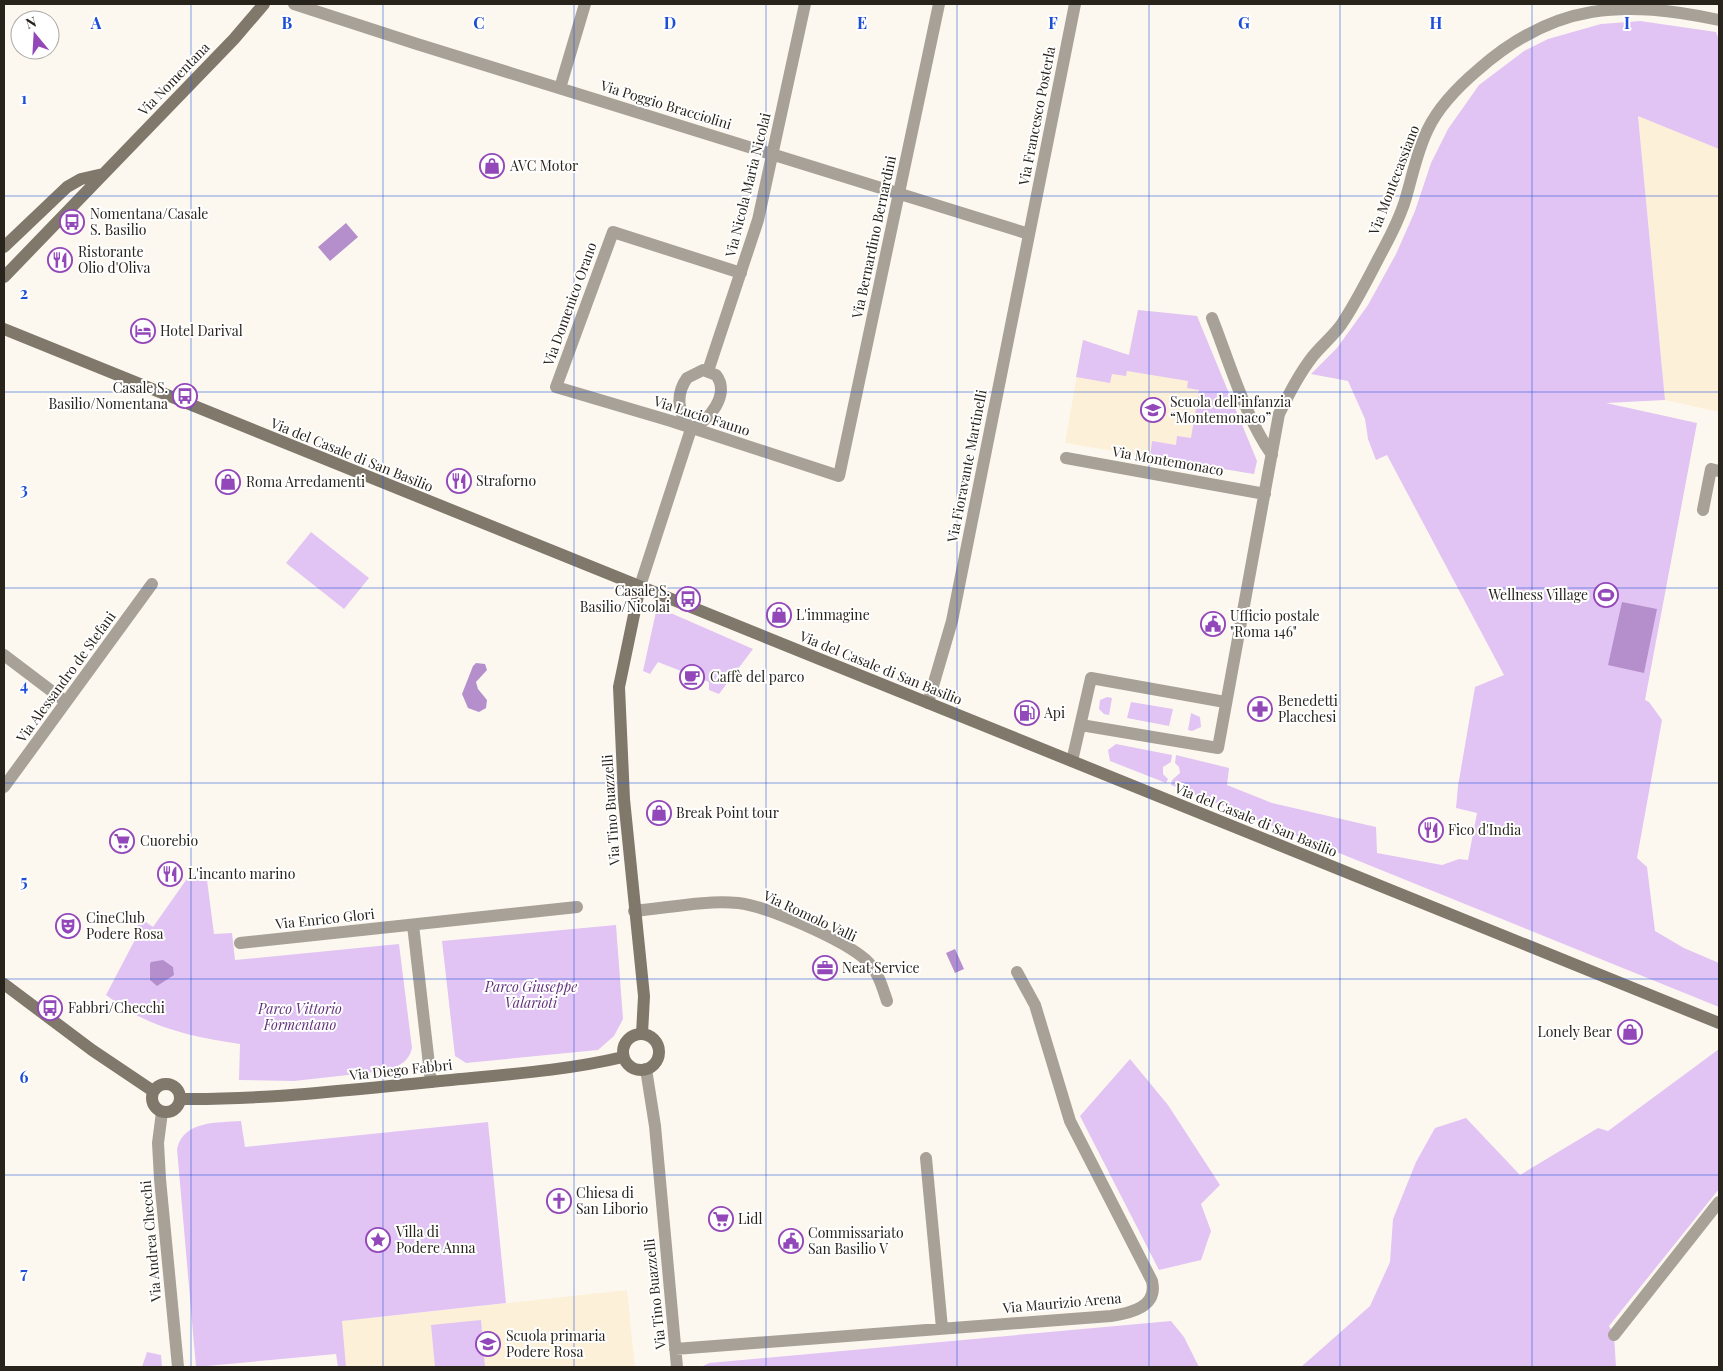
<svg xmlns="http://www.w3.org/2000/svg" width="1723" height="1371" viewBox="0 0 1723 1371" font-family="'Playfair Display',serif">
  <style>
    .built { fill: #fdf0d9 }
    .green { fill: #e1c4f3 }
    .water { fill: #b58fcc }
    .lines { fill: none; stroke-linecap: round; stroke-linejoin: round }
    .street { stroke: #a7a198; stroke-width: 12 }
    .secondary { stroke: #80786b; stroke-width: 12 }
    .grid { fill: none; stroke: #1d4ed8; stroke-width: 1; stroke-opacity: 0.55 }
    .labels { text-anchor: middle; stroke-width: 4; stroke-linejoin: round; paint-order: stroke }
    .street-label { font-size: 14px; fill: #28231b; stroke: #fff }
    .poi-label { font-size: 14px; fill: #28231b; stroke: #fff; text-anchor: start }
    .park-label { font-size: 14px; font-style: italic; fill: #61317b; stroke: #fff }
    .grid-label { font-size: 16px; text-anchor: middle; font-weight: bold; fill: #1d4ed8; stroke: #fff; stroke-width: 4; stroke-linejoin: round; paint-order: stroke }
  </style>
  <rect width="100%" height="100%" fill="#fdf8ef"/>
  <path class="built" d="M1638 115 1719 149V412L1665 400Z
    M1138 310 1197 316 1257 461 1254 474 1065 443 1083 340 1128 355Z
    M627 1290 635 1367H346L341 1321Z"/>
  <path class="green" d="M1640 21 1716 32 1719 40V149L1638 116 1665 400 1606 403 1697 423 1645 700 1649 702 1662 720 1637 858 1647 867 1655 931 1684 948 1719 963V1007L1171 785 1172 780 1180 773 1179 767 1175 763 1176 755 1229 768 1227 785 1272 803 1376 827 1377 853 1442 865 1459 859 1468 860 1477 813 1456 808 1458 786 1475 687 1504 675 1387 455 1376 460 1368 439 1365 419 1348 381 1311 374 1337 348 1368 305 1396 254 1415 211 1431 163 1448 129 1479 85 1524 51 1548 39 1601 24Z
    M1138 310 1197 316 1257 461 1254 474 1150 457 1152 441 1176 445 1177 436 1191 438 1199 390 1187 388 1188 381 1127 371 1126 376 1112 374 1110 383 1076 377 1083 340 1129 355Z
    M311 532 369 578 344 609 286 563Z
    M657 607 753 649 719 694 709 690V682L658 662 650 674 643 671Z
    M1107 697 1112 698 1109 715 1104 714 1099 709 1100 700Z
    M1131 702 1173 709 1169 726 1127 718Z
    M1191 713 1200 717 1201 727 1192 731 1188 730Z
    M1116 744 1172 755 1171 762 1163 767V774L1168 779 1166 783 1110 761 1108 750Z
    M191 873 207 880 214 934 232 933 235 960 399 944 412 1048C409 1062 398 1067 384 1071L294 1081 239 1080 240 1044C206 1039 169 1032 138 1016 127 1010 116 1002 106 995L138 934 137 916 153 927Z
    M616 925 623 1019 614 1036 598 1050 466 1063 455 1056 442 941Z
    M1719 1049V1189L1609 1326 1614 1335 1616 1367H1301L1370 1306 1390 1262 1393 1219 1416 1162 1435 1128 1466 1118 1520 1175 1598 1128 1608 1131Z
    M1130 1059 1168 1105 1220 1185 1201 1204 1211 1231 1201 1260 1159 1270 1080 1116Z
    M241 1121 245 1147 488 1122 506 1303 342 1321 346 1367H338L336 1354 196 1367 177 1149C184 1120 217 1123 241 1121Z
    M481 1320 485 1367H435L431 1325Z
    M1171 1321 1184 1337 1199 1367H701L709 1363Z
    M147 1352 161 1355 162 1367H142Z"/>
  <path class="water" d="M346 223 358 237 330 261 318 247Z
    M1622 602 1657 609 1644 673 1608 665Z
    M476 663 485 664 487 670 476 682 478 689 487 700 486 708 479 712 468 708 462 694 473 666Z
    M955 949 964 969 955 973 946 953Z
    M163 960 173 967 174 975 157 986 150 980V964L151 962Z"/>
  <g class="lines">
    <path class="street" d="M294 4 417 44 1029 234
      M560 88 585 4
      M741 273 613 232 556 387 671 421 839 476 939 4
      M1212 318C1229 361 1245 417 1272 455
      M703 370 716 375C731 394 709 421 691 429 678 414 675 395 687 378Z
      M708 371 758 220 805 4
      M1066 458 1265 494
      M1703 510 1711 469 1719 471
      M640 586 691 429
      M4 655 66 702
      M928 703 952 621 1075 4
      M1081 725 1218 748 1279 414C1289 394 1299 374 1313 356 1322 345 1333 336 1341 325 1358 300 1371 272 1385 246 1392 233 1399 218 1404 204 1412 179 1416 153 1428 129 1439 106 1460 85 1479 69 1555 2 1625 0 1719 20
      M1072 761 1091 678 1225 702
      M4 787 152 584
      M634 911C668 908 704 900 738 903 767 906 844 940 866 960 878 971 882 986 887 1001
      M413 925 431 1082
      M240 943 577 907
      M646 1069 655 1126 677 1367
      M162 1112 158 1143 160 1179 178 1367
      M926 1158 942 1328
      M1614 1335 1719 1202
      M675 1349 1111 1316C1131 1313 1158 1307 1152 1281L1070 1121 1035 1005 1017 972"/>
    <path class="secondary" d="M4 247 67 187 81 179 103 174
      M4 277 234 39 264 4
      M4 329 1719 1023
      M640 586 619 687 624 799 644 996 642 1034
      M4 984 92 1050 153 1091
      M623 1052a18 18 0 1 1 36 0a18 18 0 1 1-36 0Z
      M152 1098a14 14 0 1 1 28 0a14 14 0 1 1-28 0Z
      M180 1099C265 1100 347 1090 431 1082 495 1075 560 1072 623 1057"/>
  </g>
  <path class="grid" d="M191 4V1367M383 4V1367M574 4V1367M766 4V1367M957 4V1367M1149 4V1367M1340 4V1367M1532 4V1367M4 196H1719M4 392H1719M4 588H1719M4 783H1719M4 979H1719M4 1175H1719"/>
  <defs>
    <symbol id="shop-ring" viewBox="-11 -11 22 22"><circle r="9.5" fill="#fff" stroke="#9348ba" stroke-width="1.5"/><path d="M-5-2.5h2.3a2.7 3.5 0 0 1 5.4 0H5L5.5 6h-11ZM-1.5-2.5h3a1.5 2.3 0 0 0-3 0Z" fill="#9348ba"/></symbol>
    <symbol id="bus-ring" viewBox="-11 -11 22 22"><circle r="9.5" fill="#fff" stroke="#9348ba" stroke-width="1.5"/><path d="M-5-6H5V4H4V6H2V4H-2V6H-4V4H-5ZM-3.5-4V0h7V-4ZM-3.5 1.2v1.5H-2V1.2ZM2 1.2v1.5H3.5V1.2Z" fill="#9348ba"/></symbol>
    <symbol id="restaurant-ring" viewBox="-11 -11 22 22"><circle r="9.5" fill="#fff" stroke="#9348ba" stroke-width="1.5"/><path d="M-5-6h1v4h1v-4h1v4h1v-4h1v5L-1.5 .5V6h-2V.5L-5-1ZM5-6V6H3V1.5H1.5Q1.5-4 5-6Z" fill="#9348ba"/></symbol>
    <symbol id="hotel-ring" viewBox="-11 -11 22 22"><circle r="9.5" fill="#fff" stroke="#9348ba" stroke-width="1.5"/><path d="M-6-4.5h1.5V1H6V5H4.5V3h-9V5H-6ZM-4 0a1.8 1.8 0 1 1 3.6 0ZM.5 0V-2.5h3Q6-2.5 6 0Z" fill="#9348ba"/></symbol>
    <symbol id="school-ring" viewBox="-11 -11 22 22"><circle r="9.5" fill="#fff" stroke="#9348ba" stroke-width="1.5"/><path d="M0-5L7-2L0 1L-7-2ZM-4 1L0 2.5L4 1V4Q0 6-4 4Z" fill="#9348ba"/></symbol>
    <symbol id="stadium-ring" viewBox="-11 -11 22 22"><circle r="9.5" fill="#fff" stroke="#9348ba" stroke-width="1.5"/><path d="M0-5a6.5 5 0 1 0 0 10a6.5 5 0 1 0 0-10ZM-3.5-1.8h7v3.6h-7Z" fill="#9348ba"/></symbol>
    <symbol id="civic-ring" viewBox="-11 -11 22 22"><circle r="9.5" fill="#fff" stroke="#9348ba" stroke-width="1.5"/><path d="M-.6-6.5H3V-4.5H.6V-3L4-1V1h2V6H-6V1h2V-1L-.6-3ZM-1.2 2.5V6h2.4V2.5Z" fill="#9348ba"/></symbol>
    <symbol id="cafe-ring" viewBox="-11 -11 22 22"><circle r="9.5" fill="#fff" stroke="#9348ba" stroke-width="1.5"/><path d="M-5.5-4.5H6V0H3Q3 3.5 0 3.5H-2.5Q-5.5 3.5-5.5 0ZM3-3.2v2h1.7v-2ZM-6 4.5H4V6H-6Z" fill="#9348ba"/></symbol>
    <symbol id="pharmacy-ring" viewBox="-11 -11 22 22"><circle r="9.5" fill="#fff" stroke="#9348ba" stroke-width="1.5"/><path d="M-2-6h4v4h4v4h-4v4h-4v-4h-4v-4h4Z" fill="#9348ba"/></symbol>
    <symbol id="fuel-ring" viewBox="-11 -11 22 22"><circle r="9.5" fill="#fff" stroke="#9348ba" stroke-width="1.5"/><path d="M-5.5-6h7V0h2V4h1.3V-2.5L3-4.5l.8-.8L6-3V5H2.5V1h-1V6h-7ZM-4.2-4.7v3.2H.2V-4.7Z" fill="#9348ba"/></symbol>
    <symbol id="supermarket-ring" viewBox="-11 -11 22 22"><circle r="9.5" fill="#fff" stroke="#9348ba" stroke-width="1.5"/><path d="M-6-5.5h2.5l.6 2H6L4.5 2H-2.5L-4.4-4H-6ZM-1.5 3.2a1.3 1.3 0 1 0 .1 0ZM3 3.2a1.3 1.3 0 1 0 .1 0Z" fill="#9348ba"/></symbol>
    <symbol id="theatre-ring" viewBox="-11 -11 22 22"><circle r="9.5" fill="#fff" stroke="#9348ba" stroke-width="1.5"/><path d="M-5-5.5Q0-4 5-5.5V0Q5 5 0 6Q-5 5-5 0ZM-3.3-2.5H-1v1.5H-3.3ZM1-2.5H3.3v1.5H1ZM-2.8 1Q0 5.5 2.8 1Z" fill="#9348ba"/></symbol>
    <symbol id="office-ring" viewBox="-11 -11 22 22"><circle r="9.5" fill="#fff" stroke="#9348ba" stroke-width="1.5"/><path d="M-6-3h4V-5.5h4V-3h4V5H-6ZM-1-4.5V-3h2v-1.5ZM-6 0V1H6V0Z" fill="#9348ba"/></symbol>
    <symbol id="church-ring" viewBox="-11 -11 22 22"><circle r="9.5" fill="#fff" stroke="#9348ba" stroke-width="1.5"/><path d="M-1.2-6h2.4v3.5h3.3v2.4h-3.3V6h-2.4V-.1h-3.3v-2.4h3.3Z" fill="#9348ba"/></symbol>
    <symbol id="sight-ring" viewBox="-11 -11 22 22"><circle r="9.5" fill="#fff" stroke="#9348ba" stroke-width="1.5"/><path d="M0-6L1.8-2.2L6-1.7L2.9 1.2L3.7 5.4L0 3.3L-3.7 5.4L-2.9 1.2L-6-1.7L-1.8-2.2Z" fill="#9348ba"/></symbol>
  </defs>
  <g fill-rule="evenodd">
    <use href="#shop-ring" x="478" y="152" width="28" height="28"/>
    <use href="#bus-ring" x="58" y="208" width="28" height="28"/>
    <use href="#restaurant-ring" x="46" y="246" width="28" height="28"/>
    <use href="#hotel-ring" x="129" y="317" width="28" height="28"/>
    <use href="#bus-ring" x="171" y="382" width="28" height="28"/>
    <use href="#school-ring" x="1139" y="396" width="28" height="28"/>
    <use href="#restaurant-ring" x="445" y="467" width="28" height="28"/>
    <use href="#shop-ring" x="214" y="468" width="28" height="28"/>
    <use href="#stadium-ring" x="1592" y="581" width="28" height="28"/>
    <use href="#bus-ring" x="674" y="585" width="28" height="28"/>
    <use href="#shop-ring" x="765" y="601" width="28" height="28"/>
    <use href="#civic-ring" x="1199" y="610" width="28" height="28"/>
    <use href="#cafe-ring" x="678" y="663" width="28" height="28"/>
    <use href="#pharmacy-ring" x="1246" y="695" width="28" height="28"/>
    <use href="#fuel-ring" x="1013" y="699" width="28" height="28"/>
    <use href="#shop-ring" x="645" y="799" width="28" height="28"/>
    <use href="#restaurant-ring" x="1417" y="816" width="28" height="28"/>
    <use href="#supermarket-ring" x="108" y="827" width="28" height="28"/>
    <use href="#restaurant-ring" x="156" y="860" width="28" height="28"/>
    <use href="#theatre-ring" x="54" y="912" width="28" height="28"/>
    <use href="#office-ring" x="811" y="954" width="28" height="28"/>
    <use href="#bus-ring" x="36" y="994" width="28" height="28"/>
    <use href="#shop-ring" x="1616" y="1018" width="28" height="28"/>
    <use href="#church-ring" x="545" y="1187" width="28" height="28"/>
    <use href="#supermarket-ring" x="707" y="1205" width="28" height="28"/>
    <use href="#sight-ring" x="364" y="1226" width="28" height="28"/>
    <use href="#civic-ring" x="777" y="1227" width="28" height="28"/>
    <use href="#school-ring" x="474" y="1330" width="28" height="28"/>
  </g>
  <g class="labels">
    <g class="street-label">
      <text transform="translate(174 79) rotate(-46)" y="5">Via Nomentana</text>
      <text transform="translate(666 105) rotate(17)" y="5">Via Poggio Bracciolini</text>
      <text transform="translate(1037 116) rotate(-79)" y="5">Via Francesco Posterla</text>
      <text transform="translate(1394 180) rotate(-69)" y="5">Via Montecassiano</text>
      <text transform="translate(748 185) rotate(-76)" y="5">Via Nicola Maria Nicolai</text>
      <text transform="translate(874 237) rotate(-78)" y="5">Via Bernardino Bernardini</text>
      <text transform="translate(570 304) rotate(-70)" y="5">Via Domenico Orano</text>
      <text transform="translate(702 416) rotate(18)" y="5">Via Lucio Fauno</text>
      <text transform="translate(352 455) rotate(22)" y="5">Via del Casale di San Basilio</text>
      <text transform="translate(1168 461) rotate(10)" y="5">Via Montemonaco</text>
      <text transform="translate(967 466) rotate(-79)" y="5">Via Fioravante Martinelli</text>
      <text transform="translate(881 668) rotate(22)" y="5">Via del Casale di San Basilio</text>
      <text transform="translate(66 677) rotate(-54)" y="5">Via Alessandro de Stefani</text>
      <text transform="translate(611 810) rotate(-94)" y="5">Via Tino Buazzelli</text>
      <text transform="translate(1256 820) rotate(22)" y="5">Via del Casale di San Basilio</text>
      <text transform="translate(810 916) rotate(25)" y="5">Via Romolo Valli</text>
      <text transform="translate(325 919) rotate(-6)" y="5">Via Enrico Glori</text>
      <text transform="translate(401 1070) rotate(-6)" y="5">Via Diego Fabbri</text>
      <text transform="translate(151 1241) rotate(-95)" y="5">Via Andrea Checchi</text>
      <text transform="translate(655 1294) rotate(-96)" y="5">Via Tino Buazzelli</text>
      <text transform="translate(1062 1303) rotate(-5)" y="5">Via Maurizio Arena</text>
    </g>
    <g class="poi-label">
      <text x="510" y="171">AVC Motor</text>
      <text x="90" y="219">Nomentana/Casale<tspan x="90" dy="16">S. Basilio</tspan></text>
      <text x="78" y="257">Ristorante<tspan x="78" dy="16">Olio d'Oliva</tspan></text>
      <text x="160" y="336">Hotel Darival</text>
      <text x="168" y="393" text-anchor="end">Casale S.<tspan x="168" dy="16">Basilio/Nomentana</tspan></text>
      <text x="1170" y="407">Scuola dell’infanzia<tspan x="1170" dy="16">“Montemonaco”</tspan></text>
      <text x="476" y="486">Straforno</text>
      <text x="246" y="487">Roma Arredamenti</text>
      <text x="670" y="596" text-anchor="end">Casale S.<tspan x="670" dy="16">Basilio/Nicolai</tspan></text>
      <text x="1588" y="600" text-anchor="end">Wellness Village</text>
      <text x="796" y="620">L'immagine</text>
      <text x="1230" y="621">Ufficio postale<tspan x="1230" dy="16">"Roma 146"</tspan></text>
      <text x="710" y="682">Caffè del parco</text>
      <text x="1278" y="706">Benedetti<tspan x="1278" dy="16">Placchesi</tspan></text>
      <text x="1044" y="718">Api</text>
      <text x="676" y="818">Break Point tour</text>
      <text x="1448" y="835">Fico d'India</text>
      <text x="140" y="846">Cuorebio</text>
      <text x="188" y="879">L'incanto marino</text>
      <text x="86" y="923">CineClub<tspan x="86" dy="16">Podere Rosa</tspan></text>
      <text x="842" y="973">Neat Service</text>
      <text x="68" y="1013">Fabbri/Checchi</text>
      <text x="1612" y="1037" text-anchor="end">Lonely Bear</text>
      <text x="576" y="1198">Chiesa di<tspan x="576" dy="16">San Liborio</tspan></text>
      <text x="738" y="1224">Lidl</text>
      <text x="396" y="1237">Villa di<tspan x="396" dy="16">Podere Anna</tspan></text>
      <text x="808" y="1238">Commissariato<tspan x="808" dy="16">San Basilio V</tspan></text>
      <text x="506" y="1341">Scuola primaria<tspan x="506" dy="16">Podere Rosa</tspan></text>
    </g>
    <g class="park-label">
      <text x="531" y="992">Parco Giuseppe<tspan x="531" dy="16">Valarioti</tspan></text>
      <text x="300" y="1014">Parco Vittorio<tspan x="300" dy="16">Formentano</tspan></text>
    </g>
  </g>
  <g class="grid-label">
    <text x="96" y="29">A</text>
    <text x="287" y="29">B</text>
    <text x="479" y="29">C</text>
    <text x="670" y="29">D</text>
    <text x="862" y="29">E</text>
    <text x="1053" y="29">F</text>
    <text x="1244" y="29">G</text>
    <text x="1436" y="29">H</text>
    <text x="1627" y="29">I</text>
    <text x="24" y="104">1</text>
    <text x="24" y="299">2</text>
    <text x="24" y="495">3</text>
    <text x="24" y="691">4</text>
    <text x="24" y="887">5</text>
    <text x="24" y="1083">6</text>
    <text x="24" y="1279">7</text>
  </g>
  <rect width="1723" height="1371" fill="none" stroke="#28231b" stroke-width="10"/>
  <g transform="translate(35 35) rotate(342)"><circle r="24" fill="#ffffff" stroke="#a9a7a4"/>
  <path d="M0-4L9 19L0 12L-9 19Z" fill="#9348ba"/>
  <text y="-8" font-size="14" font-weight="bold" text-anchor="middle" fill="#28231b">N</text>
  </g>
</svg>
